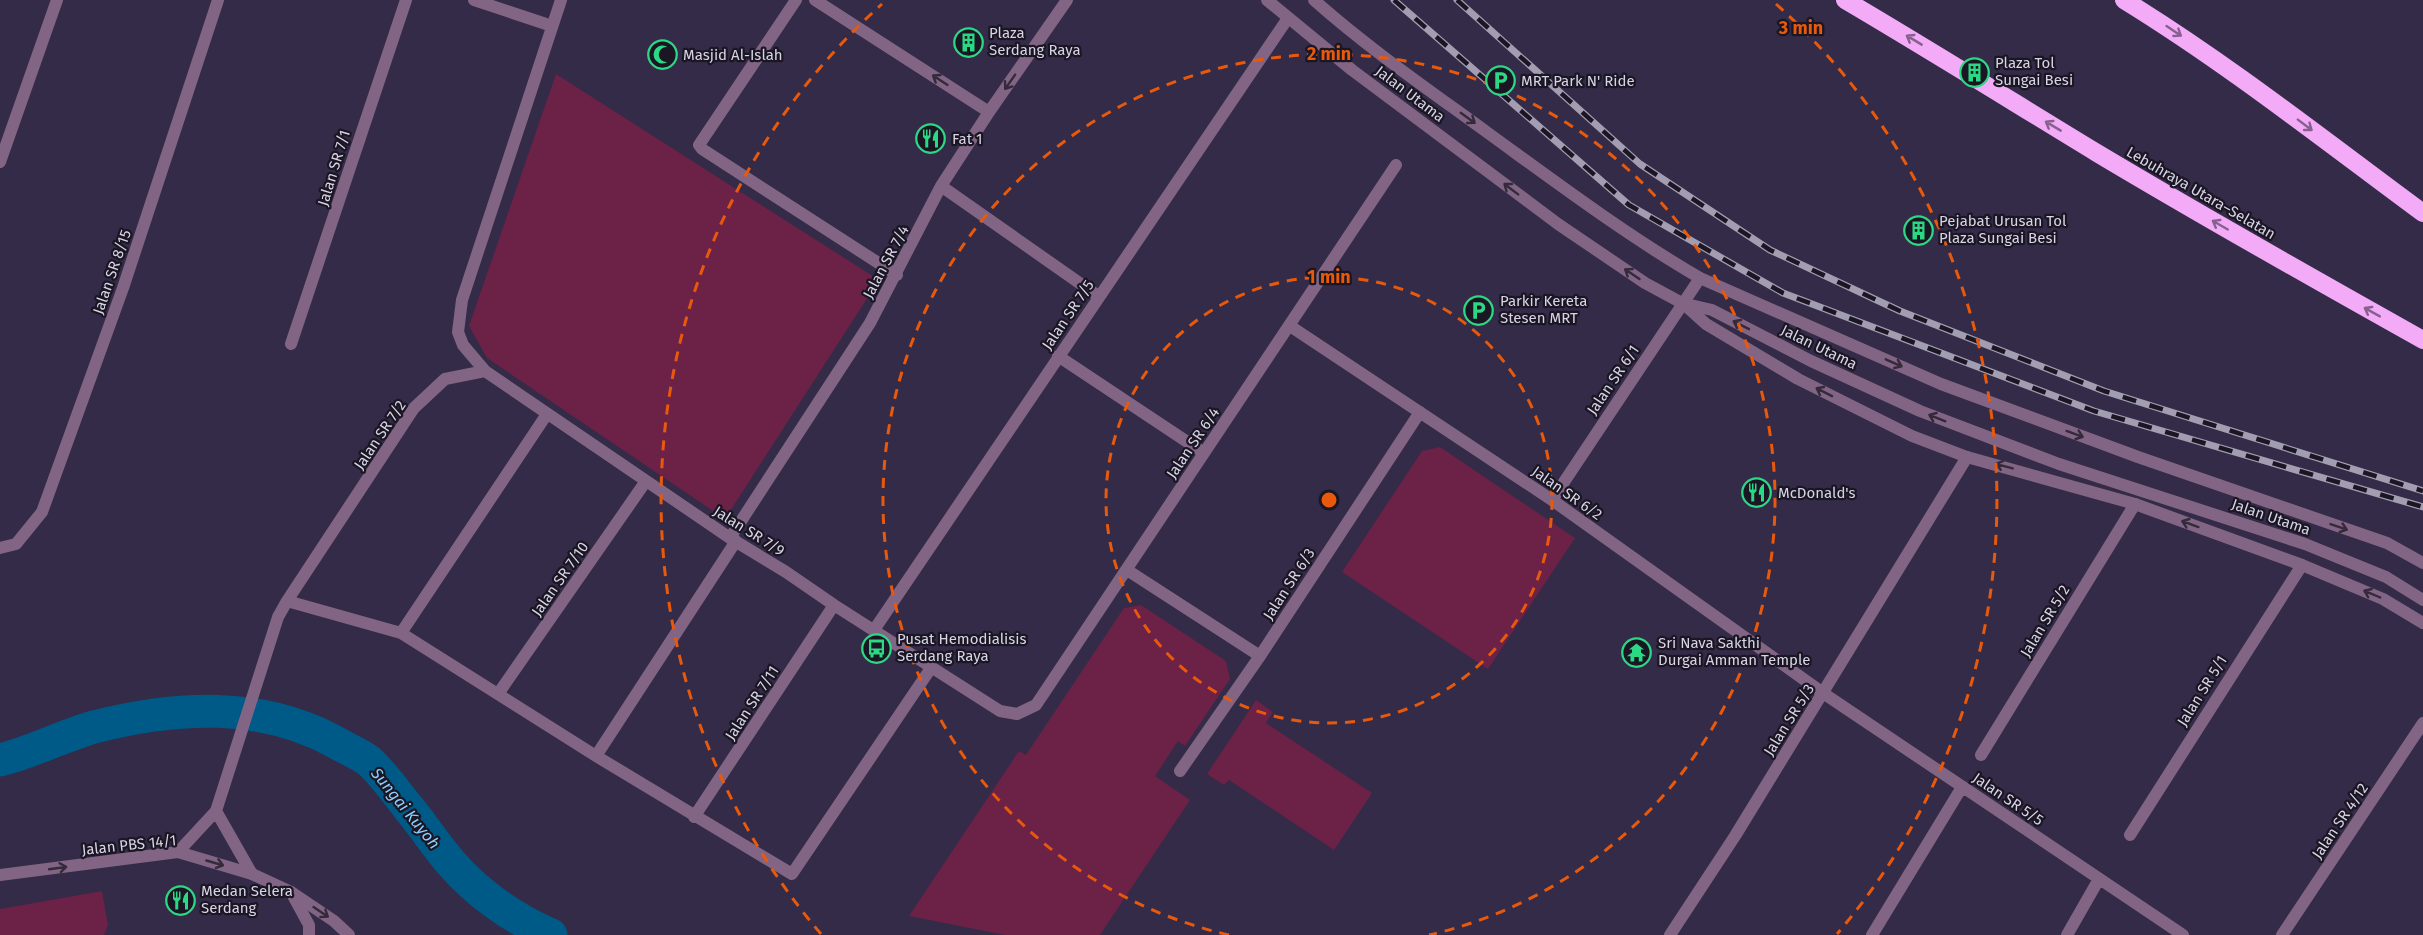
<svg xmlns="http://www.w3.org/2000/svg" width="2423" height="935" viewBox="0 0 2423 935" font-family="'Fira Sans',sans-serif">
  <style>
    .green { fill: #6c2147 }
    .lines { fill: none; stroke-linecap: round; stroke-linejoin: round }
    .river { stroke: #005a87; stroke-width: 33 }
    .minor { stroke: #826584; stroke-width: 12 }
    .tertiary { stroke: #826584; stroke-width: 12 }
    .motorway { stroke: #f3abf8; stroke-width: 18 }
    .rail-casing { stroke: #a39db2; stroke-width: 7 }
    .rail { stroke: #1a1623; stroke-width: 4.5; stroke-dasharray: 14; stroke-linecap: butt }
    .oneway { stroke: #86608e }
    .oneway2 { stroke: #342a3b }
    .ring { fill: none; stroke: #e8590c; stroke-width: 3; stroke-dasharray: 10 8 }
    .labels { text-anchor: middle; stroke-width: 4.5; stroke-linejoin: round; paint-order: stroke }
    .poi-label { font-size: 15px; fill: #d8d4e6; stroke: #1a1623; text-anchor: start }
    .street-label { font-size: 15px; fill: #d8d4e6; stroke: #1a1623 }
    .water-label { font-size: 16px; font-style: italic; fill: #8ccfff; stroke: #1a1623 }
    .centre { fill: #e8590c; stroke: #1a1623; stroke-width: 3 }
    .ring-label { font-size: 18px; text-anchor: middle; font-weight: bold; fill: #e8590c; stroke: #1a1623; stroke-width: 4.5; stroke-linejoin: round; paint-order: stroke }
  </style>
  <rect width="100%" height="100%" fill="#332b47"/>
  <path class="green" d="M556 74 879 280 725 519 487 358 469 326Z
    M1440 447 1575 538 1488 669 1342 572 1422 451Z
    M1141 605 1226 661 1230 679 1185 746 1178 741 1155 776 1190 800 1100 935H1005L909 916 1019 751 1026 755 1124 608Z
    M1256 700 1273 712 1266 723 1372 793 1334 850 1229 780 1224 785 1207 774Z
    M102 891 108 925 104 935H0V909Z"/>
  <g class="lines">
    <path class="river" d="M0 760C33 752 62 736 94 727 176 706 262 701 337 743 347 749 360 754 369 761 383 774 395 791 407 806 423 825 436 846 452 864 478 894 514 919 551 935"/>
    <path class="minor" d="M474 0 552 26
      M561 0 462 300 458 332 463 345 485 371 730 538 786 572 834 605 1000 711 1017 714 1036 705 1396 165
      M796 0 699 145 702 149 897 275
      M815 0 989 112
      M0 162 57 0
      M941 186 1098 296
      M1290 326 1552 500 1823 693 2183 935
      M291 344 406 0
      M1058 356 1204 453
      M1552 500 1700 278
      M730 538 870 323 941 186 989 112 1067 0
      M0 548 16 544 42 512 123 288 218 0
      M1127 570 1260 656
      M287 601 401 633 596 756 792 874 931 668
      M874 630 1288 18
      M401 633 547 414
      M498 694 646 481
      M1981 755 2135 504
      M596 756 736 541
      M1180 771 1260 656 1420 412
      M216 811 252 874
      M694 817 834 605
      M2130 835 2302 565
      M178 852 216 811 278 617 287 601 414 408 445 379 485 371
      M291 892 309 925V935
      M1670 935 1735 836 1967 457
      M1872 935 1962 787
      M2067 935 2099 879
      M2282 935 2423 723"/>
    <path class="tertiary" d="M1267 0 1352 70 1558 224 1645 283 1682 303 1712 310 1811 361 1920 411 2059 464 2305 544 2386 577 2423 600
      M1314 0C1368 48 1429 90 1488 133 1557 183 1626 235 1700 278L1941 384 2138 457 2387 543 2423 563
      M1686 306 1706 324 1798 379 1912 436 1967 457 2135 504 2302 565 2383 599 2423 623
      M0 875 178 852 252 874 291 892 334 921 349 935"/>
    <path class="motorway" d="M1845 0C1930 50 2013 102 2097 153 2204 217 2314 279 2423 340
      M2124 0C2228 64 2324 140 2423 213"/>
    <defs>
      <path id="rail" d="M1394 0 1629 205 1783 293 2094 411 2423 507
        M1457 0 1640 164 1770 250 1900 311 2104 391 2423 491"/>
    </defs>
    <use href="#rail" class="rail-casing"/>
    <use href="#rail" class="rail"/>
  </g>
  <defs><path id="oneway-shaft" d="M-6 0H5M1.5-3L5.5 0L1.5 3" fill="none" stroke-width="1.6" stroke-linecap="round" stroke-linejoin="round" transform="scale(1.5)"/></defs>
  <g class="oneway">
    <use href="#oneway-shaft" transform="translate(2174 31) rotate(34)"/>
    <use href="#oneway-shaft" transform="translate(1914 40) rotate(-149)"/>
    <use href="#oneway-shaft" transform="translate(2305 125) rotate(37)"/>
    <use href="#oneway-shaft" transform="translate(2053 126) rotate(-149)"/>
    <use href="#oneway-shaft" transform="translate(2220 225) rotate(-150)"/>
    <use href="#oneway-shaft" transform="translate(2372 312) rotate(-151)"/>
  </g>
  <g class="oneway2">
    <use href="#oneway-shaft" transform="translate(940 80) rotate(-147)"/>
    <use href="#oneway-shaft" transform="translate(1010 82) rotate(125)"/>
    <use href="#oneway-shaft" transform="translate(1468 118) rotate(36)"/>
    <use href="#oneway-shaft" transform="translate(1511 189) rotate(-143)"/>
    <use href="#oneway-shaft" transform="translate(1632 274) rotate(-146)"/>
    <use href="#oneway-shaft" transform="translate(1741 325) rotate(-153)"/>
    <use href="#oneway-shaft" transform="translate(1894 363) rotate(24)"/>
    <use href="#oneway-shaft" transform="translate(1824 392) rotate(-153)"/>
    <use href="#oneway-shaft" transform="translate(1937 418) rotate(-158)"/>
    <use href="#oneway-shaft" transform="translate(2075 434) rotate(20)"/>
    <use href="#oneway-shaft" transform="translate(2004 466) rotate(-165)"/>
    <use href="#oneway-shaft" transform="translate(2190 524) rotate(-160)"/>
    <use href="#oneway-shaft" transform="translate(2339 527) rotate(19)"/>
    <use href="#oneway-shaft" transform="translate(2372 594) rotate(-157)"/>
    <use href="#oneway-shaft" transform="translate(215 863) rotate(16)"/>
    <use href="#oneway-shaft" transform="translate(58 868) rotate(-8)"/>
    <use href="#oneway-shaft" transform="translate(321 912) rotate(34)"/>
  </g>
  <g class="ring">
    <circle cx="1329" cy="500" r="223"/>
    <path d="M1229 935A446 446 0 1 1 1429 935"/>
    <path d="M821 934A668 668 0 0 1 882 4M1776 4A668 668 0 0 1 1837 934"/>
  </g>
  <defs>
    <symbol id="building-ring" viewBox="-11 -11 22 22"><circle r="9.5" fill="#1a1623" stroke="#2bd884" stroke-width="1.5"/><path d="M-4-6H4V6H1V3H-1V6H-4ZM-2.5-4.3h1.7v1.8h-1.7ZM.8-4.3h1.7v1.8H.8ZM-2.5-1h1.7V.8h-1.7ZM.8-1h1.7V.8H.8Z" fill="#2bd884"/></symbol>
    <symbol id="mosque-ring" viewBox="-11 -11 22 22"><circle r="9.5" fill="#1a1623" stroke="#2bd884" stroke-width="1.5"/><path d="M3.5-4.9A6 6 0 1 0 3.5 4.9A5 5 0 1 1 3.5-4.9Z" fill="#2bd884"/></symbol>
    <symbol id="parking-ring" viewBox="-11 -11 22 22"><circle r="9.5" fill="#1a1623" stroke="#2bd884" stroke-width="1.5"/><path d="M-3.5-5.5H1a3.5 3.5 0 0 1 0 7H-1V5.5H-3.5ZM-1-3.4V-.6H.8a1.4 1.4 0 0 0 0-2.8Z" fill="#2bd884"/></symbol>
    <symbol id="restaurant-ring" viewBox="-11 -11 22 22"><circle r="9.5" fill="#1a1623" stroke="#2bd884" stroke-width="1.5"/><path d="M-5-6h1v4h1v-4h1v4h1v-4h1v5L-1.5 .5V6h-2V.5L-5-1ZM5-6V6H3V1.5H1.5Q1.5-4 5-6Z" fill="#2bd884"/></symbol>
    <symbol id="bus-ring" viewBox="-11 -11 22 22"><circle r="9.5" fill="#1a1623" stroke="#2bd884" stroke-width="1.5"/><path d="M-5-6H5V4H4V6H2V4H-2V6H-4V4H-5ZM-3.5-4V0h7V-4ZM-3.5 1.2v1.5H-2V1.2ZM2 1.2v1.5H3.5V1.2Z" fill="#2bd884"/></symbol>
    <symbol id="temple-ring" viewBox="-11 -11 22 22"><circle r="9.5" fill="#1a1623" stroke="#2bd884" stroke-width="1.5"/><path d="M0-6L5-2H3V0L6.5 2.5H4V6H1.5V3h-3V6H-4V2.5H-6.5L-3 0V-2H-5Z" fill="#2bd884"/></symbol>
  </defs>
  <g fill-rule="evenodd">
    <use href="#building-ring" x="952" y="26" width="33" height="33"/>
    <use href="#mosque-ring" x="646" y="38" width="33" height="33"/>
    <use href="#building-ring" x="1958" y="56" width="33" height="33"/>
    <use href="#parking-ring" x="1484" y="64" width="33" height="33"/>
    <use href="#restaurant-ring" x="914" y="122" width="33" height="33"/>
    <use href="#building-ring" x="1902" y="214" width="33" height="33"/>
    <use href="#parking-ring" x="1462" y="294" width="33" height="33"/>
    <use href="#restaurant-ring" x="1740" y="476" width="33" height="33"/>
    <use href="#bus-ring" x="860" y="632" width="33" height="33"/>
    <use href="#temple-ring" x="1620" y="636" width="33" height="33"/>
    <use href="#restaurant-ring" x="164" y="884" width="33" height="33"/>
  </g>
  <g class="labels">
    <g class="poi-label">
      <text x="989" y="38">Plaza<tspan x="989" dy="17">Serdang Raya</tspan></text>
      <text x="683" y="60">Masjid Al-Islah</text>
      <text x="1995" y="68">Plaza Tol<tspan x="1995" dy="17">Sungai Besi</tspan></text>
      <text x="1521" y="86">MRT Park N' Ride</text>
      <text x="952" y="144">Fat 1</text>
      <text x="1939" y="226">Pejabat Urusan Tol<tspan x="1939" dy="17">Plaza Sungai Besi</tspan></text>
      <text x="1500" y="306">Parkir Kereta<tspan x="1500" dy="17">Stesen MRT</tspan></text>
      <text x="1778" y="498">McDonald's</text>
      <text x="897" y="644">Pusat Hemodialisis<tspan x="897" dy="17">Serdang Raya</tspan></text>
      <text x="1658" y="648">Sri Nava Sakthi<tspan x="1658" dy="17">Durgai Amman Temple</tspan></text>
      <text x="201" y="896">Medan Selera<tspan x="201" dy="17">Serdang</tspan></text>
    </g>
    <g class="street-label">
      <text transform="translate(1410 94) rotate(37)" y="5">Jalan Utama</text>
      <text transform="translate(334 168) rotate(-73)" y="5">Jalan SR 7/1</text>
      <text transform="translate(2201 193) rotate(30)" y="5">Lebuhraya Utara–Selatan</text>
      <text transform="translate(886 262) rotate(-62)" y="5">Jalan SR 7/4</text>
      <text transform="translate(112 272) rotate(-71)" y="5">Jalan SR 8/15</text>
      <text transform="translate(1068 315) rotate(-56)" y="5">Jalan SR 7/5</text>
      <text transform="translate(1819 347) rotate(26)" y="5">Jalan Utama</text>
      <text transform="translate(1613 380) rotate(-56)" y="5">Jalan SR 6/1</text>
      <text transform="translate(380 435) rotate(-56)" y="5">Jalan SR 7/2</text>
      <text transform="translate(1193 443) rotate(-56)" y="5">Jalan SR 6/4</text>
      <text transform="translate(1567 493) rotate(35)" y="5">Jalan SR 6/2</text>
      <text transform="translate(2271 517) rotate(19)" y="5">Jalan Utama</text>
      <text transform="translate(749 531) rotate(32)" y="5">Jalan SR 7/9</text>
      <text transform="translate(560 579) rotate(-55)" y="5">Jalan SR 7/10</text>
      <text transform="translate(1289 584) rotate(-57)" y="5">Jalan SR 6/3</text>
      <text transform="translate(2045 621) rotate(-59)" y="5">Jalan SR 5/2</text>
      <text transform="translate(2202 691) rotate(-58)" y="5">Jalan SR 5/1</text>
      <text transform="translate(752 703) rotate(-57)" y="5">Jalan SR 7/11</text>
      <text transform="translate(1789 720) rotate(-58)" y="5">Jalan SR 5/3</text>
      <text transform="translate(2008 799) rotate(34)" y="5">Jalan SR 5/5</text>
      <text transform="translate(2340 821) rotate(-56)" y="5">Jalan SR 4/12</text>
      <text transform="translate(129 845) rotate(-6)" y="5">Jalan PBS 14/1</text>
    </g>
    <g class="water-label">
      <text transform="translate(406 808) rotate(51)" y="6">Sungai Kuyoh</text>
    </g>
  </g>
  <circle cx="1329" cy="500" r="9" class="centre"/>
  <g class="ring-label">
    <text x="1801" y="34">3 min</text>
    <text x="1329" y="60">2 min</text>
    <text x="1329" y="283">1 min</text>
  </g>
</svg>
